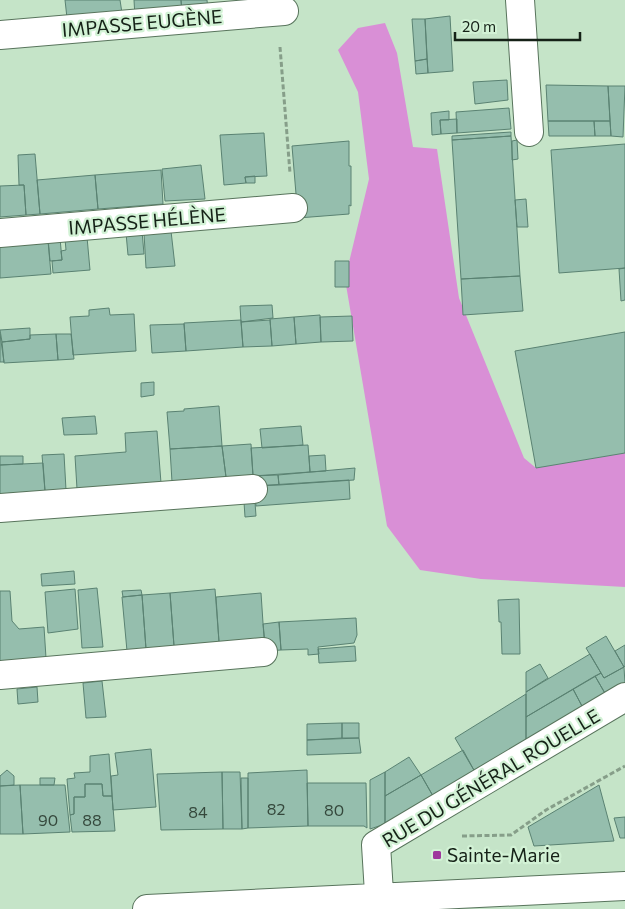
<svg xmlns="http://www.w3.org/2000/svg" width="625" height="909" viewBox="0 0 625 909" font-family="Commissioner,sans-serif">
  <style>
    .green { fill: #d98fd6 }
    .building { fill: #95bead; stroke: #5a8272 }
    .lines { fill: none; stroke-linecap: round; stroke-linejoin: round }
    .minor-casing { stroke: #58745c; stroke-width: 30 }
    .path { stroke: #869e89; stroke-width: 3; stroke-dasharray: 5 2.5; stroke-linecap: butt }
    .minor { stroke: #fff; stroke-width: 28 }
    .poi-dot { fill: #9e389c; stroke: #d2f2d5; stroke-width: 2 }
    .labels { text-anchor: middle; stroke-width: 4.5; stroke-linejoin: round; paint-order: stroke }
    .number-label { font-size: 16px; fill: #35483c }
    .street-label { font-size: 19px; fill: #152117; stroke: #d2f2d5 }
    .poi-label { font-size: 19px; fill: #152117; stroke: #d2f2d5; text-anchor: start }
  </style>
  <rect width="100%" height="100%" fill="#c5e4c8"/>
  <path class="green" d="M385 23 397 53 413 147 437 149 459 298 524 458 536 468 625 453V587L481 579 420 570 387 526 345 279 369 179 358 92 338 50 358 28Z"/>
  <path class="building" d="M65 0H120L122 13 67 18Z
    M134 0H181L182 13 135 17Z
    M181 0H207L208 11 182 13Z
    M450 16 453 71 428 73 425 19Z
    M412 19H425L427 59 415 61Z
    M427 59 428 73 416 74 415 61Z
    M507 80 508 100 475 104 473 82Z
    M546 85 608 86 610 121H548Z
    M608 86H625L623 137 611 136Z
    M509 108 511 129 457 133 456 112Z
    M449 111V120H440L441 134 432 135 431 113Z
    M457 119V133L441 134 440 120Z
    M548 121H594L595 136H549Z
    M594 121H610L611 136H595Z
    M511 132V136L452 140V136Z
    M264 133 267 176 245 177 246 183 224 185 220 135Z
    M511 136 520 276 461 279 452 140Z
    M517 140 518 159 512 160V141Z
    M349 141V166H351V206L349 205V214L298 218 292 146Z
    M625 144V268L559 273 551 150Z
    M35 154 40 214 26 215 24 185H19L18 155Z
    M201 165 205 199 165 201 162 169Z
    M161 170 163 204 98 209 95 175Z
    M95 175 98 209 40 214 37 180Z
    M255 176V183H246L245 177Z
    M24 185 26 215 0 217V186Z
    M526 199 528 227H517L515 200Z
    M142 231 144 254 128 255 126 233Z
    M171 231 175 266 146 268 144 233Z
    M87 237 90 270 53 273 52 261 62 260 61 251 66 250 65 239Z
    M48 238H60L62 260 50 261Z
    M48 241 51 274 0 278V244Z
    M335 261H349V287H335Z
    M625 268V300L621 301 619 269Z
    M520 276 523 311 463 315 461 279Z
    M272 305 273 318 241 322 240 306Z
    M109 308 110 315 134 314 136 351 73 355 70 317 89 316V310Z
    M320 315 321 342 296 344 294 317Z
    M352 316 353 341 321 342 320 317Z
    M294 317 296 344 272 346 270 319Z
    M241 320 243 347 186 351 184 323Z
    M270 320 272 346 243 347 241 322Z
    M184 324 186 351 152 353 150 325Z
    M30 328V339L2 342 0 330Z
    M625 332V453L536 468 515 351Z
    M0 334 4 362H0Z
    M56 334 58 360 4 363 2 342 30 339V335Z
    M56 334H71L74 359 58 360Z
    M154 382V395L141 397V383Z
    M219 406 222 446 170 449 167 412 184 411V409Z
    M95 416 97 434 64 435 62 418Z
    M301 426 303 445 262 448 260 429Z
    M157 431 161 483 77 489 75 456 126 452 125 433Z
    M251 444 253 475 226 477 222 446Z
    M308 445 310 472 253 476 251 448Z
    M222 446 226 477 172 482 170 449Z
    M64 454 66 490 45 491 42 455Z
    M325 455 326 471 310 472 309 456Z
    M0 456H23V464L0 465Z
    M43 463 45 491 0 494V465Z
    M355 468 354 480 279 485 278 475Z
    M278 475 279 485 254 486 253 476Z
    M349 480 350 499 256 506 254 486Z
    M244 502H255L256 516 245 517Z
    M74 571 75 584 42 586 41 574Z
    M97 588 103 647 82 648 78 590Z
    M75 589 78 629 48 633 45 592Z
    M215 589 219 642 174 646 170 593Z
    M141 590 142 595 123 597 122 591Z
    M0 591H10L12 621 19 629 44 627 46 658 0 662Z
    M170 593 174 646 146 649 142 595Z
    M261 593 264 638 219 642 216 597Z
    M142 595 146 649 127 651 122 597Z
    M519 599 520 654H502L501 622H499L498 600Z
    M356 618 357 635 354 643 318 647 319 654 308 655V649L281 650 279 622Z
    M279 622 281 650 266 651 263 624Z
    M606 636 624 667 604 678 586 648Z
    M625 645V666L624 667 615 651Z
    M355 646 356 661 319 663 318 649Z
    M590 654 601 673 526 717V692Z
    M540 664 548 678 526 692V672Z
    M624 667 625 684 606 695 595 676 601 673 604 678Z
    M595 676 606 695 583 708 573 689Z
    M102 681 106 717 86 718 83 683Z
    M37 687 38 702 18 704 17 689Z
    M573 689 583 708 526 742V717Z
    M526 694V742L475 772 455 738Z
    M342 723H359V738H342Z
    M342 723V738L307 740V724Z
    M359 738 361 753 307 755V740Z
    M151 749 156 807 113 810 111 776 118 775 115 753Z
    M463 750 475 772 433 796 421 775Z
    M109 754 112 796H103L102 784H85V797H74V814L70 815 67 779 75 778 74 773 90 772V756Z
    M409 757 421 775 385 796V772Z
    M7 770 14 776V785L0 786V776Z
    M307 770 308 826 248 828V773Z
    M222 772H240L242 829H223Z
    M222 772 223 829 161 830 157 774Z
    M385 772V824L370 829V780Z
    M421 775 433 796 385 824V796Z
    M40 778H55L54 785H40Z
    M241 778H248V828L242 829Z
    M307 783H366L367 828 364 826H308Z
    M85 784H102L103 796H112L115 831 72 832 70 815 74 814V797H85Z
    M20 785H65L70 832 23 834Z
    M20 785 23 834H0V786Z
    M599 785 614 841 534 846 528 827Z
    M625 817V838H620L614 818Z"/>
  <g class="lines">
    <defs>
      <path id="minor" d="M520 0 529 132
        M0 35 284 11
        M0 233 293 208
        M0 508 253 489
        M0 675 263 652
        M147 909 625 886
        M380 909 376 845 625 697"/>
    </defs>
    <use href="#minor" class="minor-casing"/>
    <path class="path" d="M280 47 290 173
      M462 836 511 835 546 810 625 766"/>
    <use href="#minor" class="minor"/>
  </g>
  <rect class="poi-dot" x="432" y="850" width="10" height="10" rx="2.5"/>
  <g class="labels">
    <g class="number-label">
      <text x="276" y="815">82</text>
      <text x="334" y="816">80</text>
      <text x="198" y="818">84</text>
      <text x="48" y="826">90</text>
      <text x="92" y="826">88</text>
    </g>
    <g class="street-label">
      <text transform="translate(142 23) rotate(-5)" y="7">IMPASSE EUGÈNE</text>
      <text transform="translate(147 221) rotate(-5)" y="7">IMPASSE HÉLÈNE</text>
      <text transform="translate(491 778) rotate(-31)" y="7">RUE DU GÉNÉRAL ROUELLE</text>
    </g>
    <g class="poi-label">
      <text x="447" y="862">Sainte-Marie</text>
    </g>
  </g>
  <path d="M455 32v8h125v-8" fill="none" stroke="#152117" stroke-width="2.5"/>
  <text x="462" y="32" font-size="15" fill="#152117" stroke="#d2f2d5" stroke-width="4" paint-order="stroke">20 m</text>
</svg>
